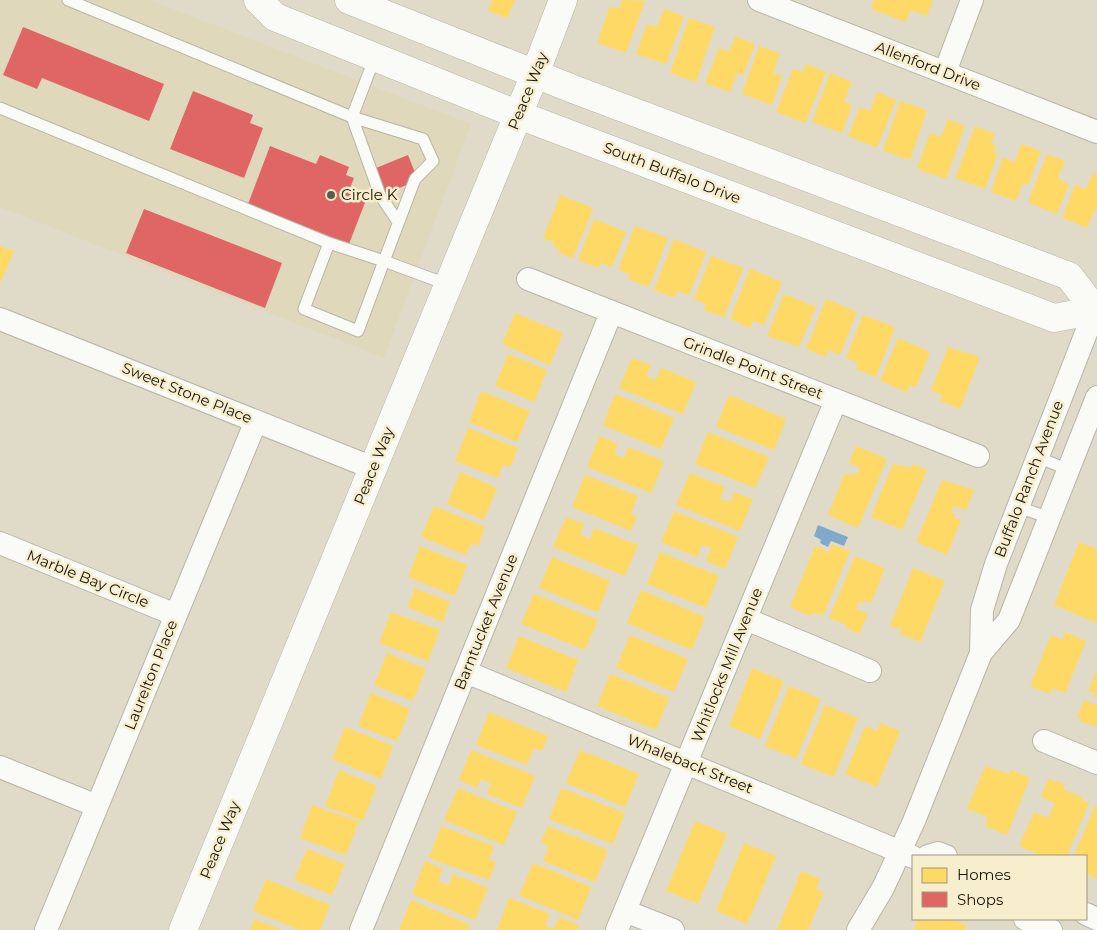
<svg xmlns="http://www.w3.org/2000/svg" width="1097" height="930" viewBox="0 0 1097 930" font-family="Montserrat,sans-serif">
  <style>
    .built { fill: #dfd8ba }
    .water { fill: #82a9cc }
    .homes { fill: #ffd966 }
    .shops { fill: #e06666 }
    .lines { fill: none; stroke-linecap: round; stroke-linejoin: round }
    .service-casing { stroke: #b8b4a6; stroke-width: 13 }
    .minor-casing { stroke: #b8b4a6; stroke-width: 24 }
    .tertiary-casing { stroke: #b8b4a6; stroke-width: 29 }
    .secondary-casing { stroke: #b8b4a6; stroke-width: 29 }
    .service { stroke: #fafaf7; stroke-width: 11 }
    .minor { stroke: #fafaf7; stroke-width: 22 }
    .tertiary { stroke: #fafaf7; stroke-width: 28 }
    .secondary { stroke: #fafaf7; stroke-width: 28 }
    .poi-dot { fill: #5e5a4d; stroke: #f7eecd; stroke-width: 2 }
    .labels { text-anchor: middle; stroke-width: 5; stroke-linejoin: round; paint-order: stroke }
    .street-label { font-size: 15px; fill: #18150a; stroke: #f7eecd }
    .poi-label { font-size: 15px; fill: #18150a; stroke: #f7eecd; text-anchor: start }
  </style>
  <rect width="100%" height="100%" fill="#e0dbc9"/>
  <path class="built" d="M0 0H150L471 124 384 358 0 207Z"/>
  <path class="water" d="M818 525 848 537 844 546 831 541 828 547 820 543 821 540 814 536Z"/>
  <path class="homes" d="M492 0H515L507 18 488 11Z
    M622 0 645 1 626 53 597 43 610 6 619 9Z
    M874 0H933L927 16 910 10 906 22 871 9Z
    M664 9 684 16 666 64 636 54 647 24 657 27Z
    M689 18 715 27 696 82 670 73Z
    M735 36 755 44 743 75 737 73 730 92 705 83 719 48 729 52Z
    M759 46 780 53 773 73 782 76 772 105 742 94Z
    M806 64 826 72 805 123 776 112 793 69 803 72Z
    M830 73 852 82 844 101 852 105 842 133 812 122Z
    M877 92 896 100 877 148 848 136 860 107 870 111Z
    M900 101 927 110 910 160 883 151Z
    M948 119 965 126 946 179 917 169 930 133 941 137Z
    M975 126 995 134 991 143 996 145 994 152 998 154 985 189 955 178Z
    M1021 144 1041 151 1028 185 1023 183 1016 201 991 192 1003 157 1015 162Z
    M1047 154 1065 161 1058 179 1069 184 1057 214 1028 202Z
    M1093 173 1097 174V211L1094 210 1087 228 1062 218 1075 185 1086 189Z
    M560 195 593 208 573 258 558 253 560 249 553 247 555 243 543 238Z
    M594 219 626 232 612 267 601 263 599 268 578 260Z
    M635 226 668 238 649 287 628 279 630 274 618 270Z
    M674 239 706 252 689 295 677 291 674 298 654 290Z
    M0 246 14 251 0 284Z
    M711 256 743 268 724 317 704 310 706 304 694 299Z
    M750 269 782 282 764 325 753 321 750 328 730 319Z
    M784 294 816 307 799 347 767 336Z
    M826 299 857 312 840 355 828 350 826 357 806 349Z
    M515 313 563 333 550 365 502 344Z
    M863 315 895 327 876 377 856 369 858 363 846 358Z
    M898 338 930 352 916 387 910 385 907 392 880 381Z
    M948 347 980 357 960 409 940 401 942 395 931 390Z
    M508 354 547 370 534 402 495 386Z
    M632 358 651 365 646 376 656 380 661 368 696 382 683 414 619 388Z
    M481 391 530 411 517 442 469 422Z
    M615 394 674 418 661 449 603 425Z
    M729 395 786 419 774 450 716 427Z
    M468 428 518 448 510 467 503 465 498 478 455 461Z
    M708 432 769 457 755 488 695 464Z
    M599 436 618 444 614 454 624 458 628 447 664 461 651 493 587 467Z
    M856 446 887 459 858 528 828 515 845 473 852 476 853 473 857 475 860 468 849 463Z
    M893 464 911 468 913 464 927 470 902 530 871 517Z
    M460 472 497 488 484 520 447 504Z
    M690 473 725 487 720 499 730 502 734 492 753 499 740 531 676 505Z
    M585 475 638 496 631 514 637 516 631 531 572 507Z
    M942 480 974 490 966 510 954 506 951 512 955 514 954 517 961 520 947 555 916 542Z
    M434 506 485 527 478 546 471 543 466 555 421 537Z
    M674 511 738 537 725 569 706 561 711 548 702 545 697 557 661 542Z
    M566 517 584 524 580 535 590 539 594 528 638 545 625 576 553 547Z
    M1079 542 1097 549V623L1054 605Z
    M832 544 850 551 823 616 813 612 811 616 790 607 815 546 829 552Z
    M420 546 467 565 455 596 408 577Z
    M660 552 719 576 706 608 647 584Z
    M855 556 885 568 871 603 864 600 863 603 859 602 856 609 868 614 859 634 846 628 847 625 829 618Z
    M552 557 610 581 598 612 539 588Z
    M913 568 945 581 920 642 900 634 903 627 898 629 890 626Z
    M415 588 450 602 443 622 407 607Z
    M641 590 705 617 692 650 627 623Z
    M534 594 598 620 585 650 521 624Z
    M391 612 440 630 428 661 379 643Z
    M1065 632 1086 641 1065 693 1052 688 1050 694 1030 686 1051 635 1062 640Z
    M630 635 688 659 674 692 616 668Z
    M519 636 578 660 566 692 506 668Z
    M387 653 426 669 413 701 374 685Z
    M752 668 784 681 760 739 729 726Z
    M1097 669V698L1094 697 1096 693 1088 691Z
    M610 674 669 698 656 730 597 706Z
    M789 686 821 699 796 759 765 746Z
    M371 693 410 709 397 741 358 726Z
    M1084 700 1097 705V727L1080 721 1081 719 1077 717Z
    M825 705 858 718 834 777 801 764Z
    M489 712 548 736 542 751 534 748 527 765 476 745Z
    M880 723 900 731 877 787 845 774 865 726 877 731Z
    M345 727 393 746 381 779 332 759Z
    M471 750 535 776 522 808 487 794 491 783 481 779 477 788 459 780Z
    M580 750 639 774 625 807 566 783Z
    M985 766 1009 774 1011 770 1030 778 1007 835 985 826 988 817 967 809Z
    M339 770 377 786 363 821 325 806Z
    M1048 779 1065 784 1063 789 1082 797 1081 799 1089 803 1067 856H1043L1019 846 1034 812 1048 818 1055 803 1041 797Z
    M458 788 517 812 504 845 444 820Z
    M561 788 625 813 613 844 549 819Z
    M312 805 359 822 346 855 300 838Z
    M1095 805 1097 806V879L1086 874V856H1074Z
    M695 821 727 834 698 904 666 891Z
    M441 826 494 846 489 860 496 862 489 880 429 858Z
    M548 826 608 850 595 882 543 861 549 846 541 842Z
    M744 843 776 856 747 924 716 911Z
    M307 849 345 864 332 895 294 880Z
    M425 861 443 869 438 881 449 885 453 874 488 888 475 920 412 894Z
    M533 863 591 887 578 920 519 895Z
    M801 871 820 879 816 889 824 892 808 930H777Z
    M266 879 330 905 320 930H300L253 911Z
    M509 898 550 914 545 926 554 929 559 917 579 925 577 930H497Z
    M411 900 470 925 468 930H399Z
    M254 919 282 930H250Z
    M918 919H951L967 925 965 930H914Z"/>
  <path class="shops" d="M23 27 164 84 149 121 42 78 37 89 3 75Z
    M193 91 253 115 250 123 263 128 244 178 170 149Z
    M270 146 316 164 320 155 349 167 346 175 354 178 348 193 366 200 349 244 248 204Z
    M408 155 418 180 381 196 371 170Z
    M144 209 282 263 265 308 126 253Z"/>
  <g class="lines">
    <defs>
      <path id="service" d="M68 0 352 117 375 57
        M0 108 329 243 304 309 358 331 384 261 449 285
        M352 117 380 195 398 222
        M329 243 384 261 415 179 433 161 423 139 352 117
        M1037 457 1069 470
        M1018 507 1050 518"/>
      <path id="minor" d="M759 0 1097 132
        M945 72 972 0
        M528 279 978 456
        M0 319 373 468
        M0 543 176 615
        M746 619 870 671
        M981 653 982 610 996 564 1095 310
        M466 672 913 857
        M1044 741 1097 763
        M0 767 97 806
        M928 856 938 853 946 856
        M625 911 673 930
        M1086 914 1097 919
        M1025 919 1051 930
        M46 930 256 421
        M361 930 611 313
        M617 930 836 400
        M858 930 883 888 914 821 981 653 1009 620 1097 397"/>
      <path id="tertiary" d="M535 74 563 0"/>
      <path id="secondary" d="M258 0 275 17 519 115 1054 318 1097 310
        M349 0 573 89 1069 276 1095 310
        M183 930 535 74"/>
    </defs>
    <use href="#service" class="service-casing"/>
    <use href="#minor" class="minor-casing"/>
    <use href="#tertiary" class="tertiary-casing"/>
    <use href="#secondary" class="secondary-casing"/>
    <use href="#service" class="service"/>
    <use href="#minor" class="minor"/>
    <use href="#tertiary" class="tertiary"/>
    <use href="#secondary" class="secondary"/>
  </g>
  <circle class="poi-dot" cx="331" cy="195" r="5"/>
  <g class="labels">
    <g class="street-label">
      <text transform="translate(928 66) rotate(21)" y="5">Allenford Drive</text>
      <text transform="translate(528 91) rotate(-68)" y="5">Peace Way</text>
      <text transform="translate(672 173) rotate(21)" y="5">South Buffalo Drive</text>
      <text transform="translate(753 368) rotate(21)" y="5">Grindle Point Street</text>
      <text transform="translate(187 393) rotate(22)" y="5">Sweet Stone Place</text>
      <text transform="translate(374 466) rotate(-68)" y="5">Peace Way</text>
      <text transform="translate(1029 479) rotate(-69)" y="5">Buffalo Ranch Avenue</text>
      <text transform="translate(88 579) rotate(22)" y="5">Marble Bay Circle</text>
      <text transform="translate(486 622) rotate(-68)" y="5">Barntucket Avenue</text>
      <text transform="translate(727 665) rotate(-68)" y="5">Whitlocks Mill Avenue</text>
      <text transform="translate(151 675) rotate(-68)" y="5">Laurelton Place</text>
      <text transform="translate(690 764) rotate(22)" y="5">Whaleback Street</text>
      <text transform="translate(220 840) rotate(-68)" y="5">Peace Way</text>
    </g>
    <g class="poi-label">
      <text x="341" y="200">Circle K</text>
    </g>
  </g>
  <rect x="912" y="855" width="175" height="65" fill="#f7eecd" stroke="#9e977f"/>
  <rect x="922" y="868" width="25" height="15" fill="#ffd966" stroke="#9e977f"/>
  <text x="957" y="880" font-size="15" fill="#18150a">Homes</text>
  <rect x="922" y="892" width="25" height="15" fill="#e06666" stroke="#9e977f"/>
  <text x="957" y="905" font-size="15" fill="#18150a">Shops</text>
</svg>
